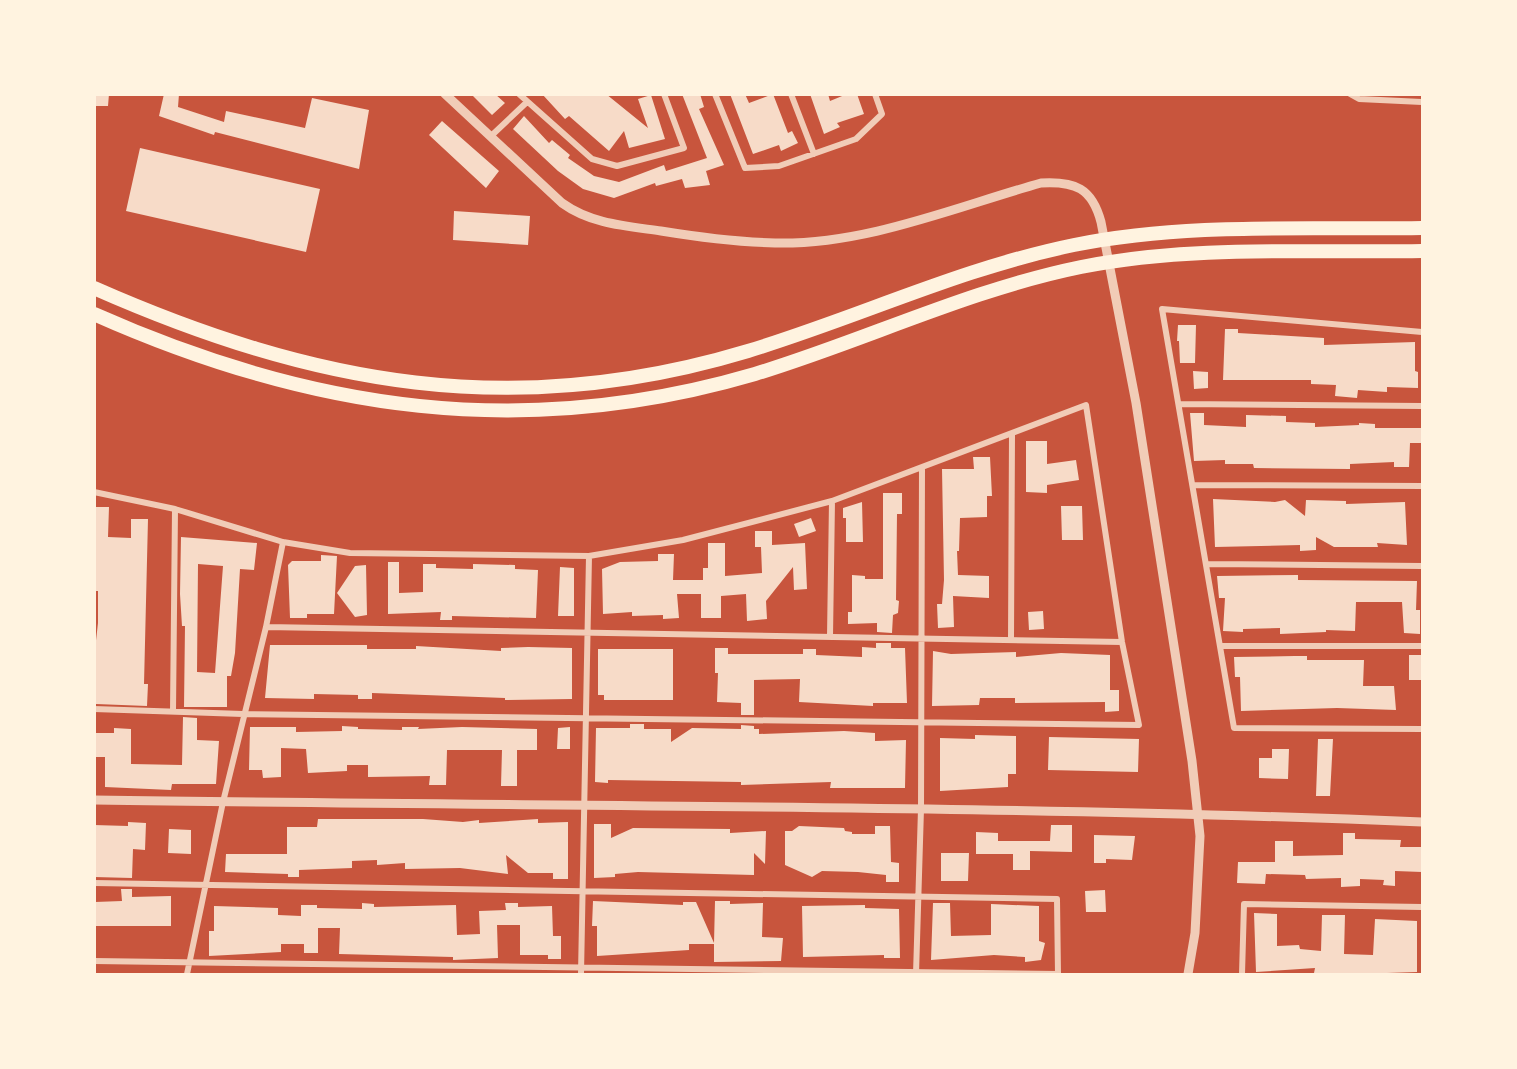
<svg xmlns="http://www.w3.org/2000/svg" width="1517" height="1069" viewBox="0 0 1517 1069" font-family="Arial,sans-serif">
  <style>
    .building { fill: #f7dbc8; fill-rule: evenodd }
    .lines { fill: none; stroke-linecap: round; stroke-linejoin: round }
    .minor { stroke: #f1ccb7; stroke-width: 6 }
    .tertiary { stroke: #f1ccb7; stroke-width: 9 }
    .motorway { stroke: #fff3e0; stroke-width: 14 }
  </style>
  <rect width="100%" height="100%" fill="#c8553d"/>
  <path class="building" d="M94 94H109L108 106H94Z
    M164 94H179L178 107 224 122 226 111 305 128 312 98 369 110 359 169 215 132 214 135 159 116Z
    M471 94H495L505 103 492 115Z
    M542 94H606L648 128 638 99 651 95 665 139 629 148 624 131 609 151 569 116 565 119Z
    M682 94H700L704 107 699 109 724 165 706 171 710 185 685 188 682 179 656 186 655 183 614 198 583 189 558 171 513 129 524 116 549 143 552 140 570 155 568 158 594 176 619 182 664 165 666 171 707 158Z
    M730 94H745L749 103 773 94 788 133 792 131 798 143 781 151 779 145 753 154Z
    M810 94H828L830 101 847 94H857L864 114 837 123 840 127 824 134Z
    M442 121 499 171 486 188 429 135Z
    M140 148 320 189 306 252 126 211Z
    M454 211 530 216 528 245 453 240Z
    M1178 325H1196L1195 363H1180L1179 341H1177Z
    M1225 329H1238V333L1324 338V345L1415 342V371L1418 372V388L1387 387V392L1358 390 1357 398 1335 396 1336 385 1311 384V380H1223Z
    M1193 371 1208 372V388L1194 389Z
    M1190 413H1204V425L1246 427V415L1286 416V422L1315 423V427L1359 425V423L1375 424V428H1422V443H1410L1409 467H1394V462L1350 464V469L1254 468 1253 464H1225V460L1194 461Z
    M1026 441H1047V464L1076 460 1079 480 1047 485V493L1026 492Z
    M973 457H990L992 496H987V517L960 518 959 551H957L958 575 989 576V598L953 596 954 627 938 628 937 604H942L944 580 942 469H974Z
    M883 493H902V514H897L896 600 899 601 898 613 893 615 892 633 877 632V623L848 624V612H852V575L865 576V579H883Z
    M1213 499 1275 502 1285 500 1305 516 1306 500 1346 501V504L1405 502 1407 545 1377 543 1378 547H1334L1316 537V550L1300 551V545L1215 547Z
    M862 502 863 542H846V518H843V508Z
    M1061 506H1082L1083 540H1062Z
    M94 507H109L108 537 131 538V519H148L144 684H148L147 706 96 704 94 658 98 623V591H95Z
    M811 518 816 531 799 537 794 524Z
    M755 531H772V545L805 543 807 589 794 590 793 567 766 601 767 619 747 621 746 594 721 596V618H701V594H677L679 618 663 619V615L632 616V612L603 614 602 569 620 562 658 561V554H674L673 580H703V568H708V543H725V576L762 573 761 547H755Z
    M181 537 257 543 254 570 240 569 235 653 231 676H227V707H184L185 626H182L180 594ZM198 564 223 566 215 673 197 672Z
    M321 555 337 556 334 614H307V618H290L288 565 292 561H321Z
    M388 562H399V593L423 592V564H436V568L473 569V564L515 565V569L538 570 536 618 452 616V620H440L441 612 388 614Z
    M366 565 367 615 355 617 337 593 355 566Z
    M560 567 574 568V616H558Z
    M1298 575V580L1417 581 1416 610H1420V634L1404 633 1402 602H1356L1355 631 1326 630V632L1280 634V628L1243 629V632L1223 631 1225 598H1219L1217 576Z
    M1043 611 1044 629 1029 630 1028 612Z
    M876 643H891V648H905L907 703H873V706L799 702 800 679 754 680V715H741V703L717 702 718 673H715V648H728V654H803V649H816V655L862 657V647L876 648Z
    M270 645H367V649H416V646L501 651V648L528 647 572 648V699L505 700V698L372 693V699H358V695L314 694V699L265 698Z
    M598 649H673V700H604V695H598Z
    M933 651 951 654 1016 652V657L1061 653 1110 655V690H1119V711L1105 712V702L1015 703V698H980L979 705 932 706Z
    M1409 655H1422V680H1409Z
    M1295 656H1307V660H1364L1363 686H1394L1396 710 1337 708 1241 711 1240 677H1235L1234 657Z
    M183 717 197 718V740L219 741 216 784H172L171 790 105 787V757H94V733H114V728L131 729V764L182 765Z
    M630 724H644V729H671V742L692 728 741 729V725L754 726V729H759V734L844 731 875 733V741L906 740 905 788H830L831 782 741 785V782L608 780V783L595 782 596 728H630Z
    M342 726 358 727V729L402 730V727H419L418 729 462 727 537 729V750H517V786H501L502 750H447L446 785H429L430 776 368 777V765H347V771L308 773 306 749 281 748V777L263 778 262 770H249L250 727H296V732L342 731Z
    M570 727V749H557L558 728Z
    M975 735 1016 736V774H1008V787L940 791V738L975 739Z
    M1049 737 1139 739 1138 772 1048 770Z
    M1318 739H1333L1330 796H1316Z
    M1272 749H1289L1288 779 1259 778V758H1272Z
    M318 819H423L463 822 479 820V823L538 819V823L568 822V879H553V873H528L506 855 508 874 460 868 405 869V863L377 865V860L352 861V868L299 870V877H288V874L225 872 226 854H287V827H317Z
    M128 822 146 823 145 850 133 849 132 878 94 877V825L128 826Z
    M594 824H611V838L633 828 730 829V833L766 831 765 864 754 853V875L638 872 615 874V877L594 878Z
    M1051 825H1072V852L1030 851V870H1013V854H976V832L998 833V841H1050Z
    M799 826 844 828 845 831 852 832V834H875V826H890L891 862 899 863V882H886V875L858 872 822 871 812 877 785 865V831H792Z
    M169 829 191 830V854L168 853Z
    M1343 833H1355V839L1401 840 1400 847H1422V872L1395 871V886L1383 885 1384 880 1360 879V886L1341 887V878L1306 879 1305 875 1266 874 1265 884 1237 883 1238 862H1275V841H1293V856L1343 855Z
    M1094 835 1135 836 1132 860 1106 859V863H1094Z
    M941 853H969L968 881H941Z
    M121 889H132V897L171 896V926H96L95 902 122 901Z
    M1105 890 1106 912H1086L1085 891Z
    M593 901 683 905V902H696L714 943 715 901H730V904L763 903 762 937 783 938 781 961 714 962V944H689V950L597 956V926H592Z
    M362 903 374 904V907L456 905 457 935 480 934 479 911 506 910 505 903H518V907L552 906 553 936H561V959H548V955H520V925H497L498 958 453 960V957L339 954 340 928H318V953H304V944H281V952L209 956V931H214V906L278 908V915L301 916V905H317V908L362 909Z
    M933 903H950L951 936 991 935V904L1039 906V941L1045 943 1041 960 1025 962V957L994 955 931 960Z
    M865 905V908L899 909 900 958H884V955L803 957 802 906Z
    M1254 913 1277 914V946L1299 945 1300 949 1321 951 1322 915H1345L1344 954 1373 955 1375 919 1417 921V972L1327 975 1314 973 1315 968 1256 972Z"/>
  <g class="lines">
    <path class="minor" d="M519 94 592 159 617 166 684 148 664 94
      M715 94 745 168 779 166 856 139 882 114 875 94
      M791 94 814 154
      M1350 94 1359 99 1422 102
      M490 137 527 102
      M1422 332 1162 309 1234 728 1422 729
      M1179 404 1422 406
      M1193 485 1422 486
      M94 492 175 509 283 542 350 553 589 556 683 540 832 501 1086 405 1122 642 1139 725 243 714 94 709
      M1206 564 1422 566
      M266 627 1122 642
      M830 637 832 501
      M1011 640 1012 435
      M1220 646H1422
      M173 711 175 509
      M94 883 1057 899 1058 974
      M94 961 1058 974
      M187 974 223 802 266 627 283 542
      M581 974 589 556
      M916 974 921 809 922 468
      M1242 974 1244 904 1422 907"/>
    <path class="tertiary" d="M445 94 562 203C591 224 626 226 661 231 698 237 737 242 775 243 866 245 955 207 1041 183 1075 181 1092 188 1101 222L1136 403 1192 761 1200 836 1195 933 1188 974
      M94 800C537 807 980 804 1422 822"/>
    <path class="motorway" d="M94 288C314 385 513 422 748 351 857 318 961 268 1074 245 1188 222 1306 230 1422 228
      M94 314C312 411 523 442 755 374 864 341 968 290 1081 267 1192 245 1309 253 1422 251"/>
  </g>
  <rect width="1517" height="1069" fill="none" stroke="#fff3e0" stroke-width="192"/>
</svg>
